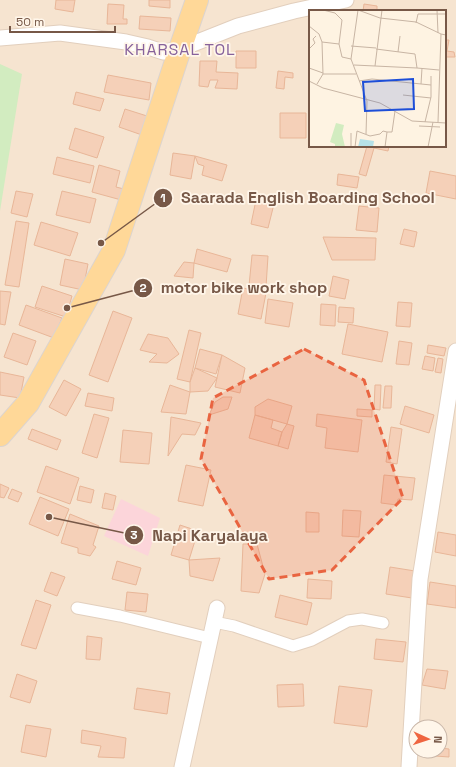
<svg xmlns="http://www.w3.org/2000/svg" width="456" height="767" viewBox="0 0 456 767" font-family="'Space Grotesk',sans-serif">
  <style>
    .residential { fill: #f6e4d0; fill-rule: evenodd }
    .medical { fill: #fcd5da }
    .grass { fill: #d2ecc0 }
    .building { fill: #f5d0b8; stroke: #e8b698 }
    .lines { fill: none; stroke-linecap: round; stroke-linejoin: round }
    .pedestrian-casing { stroke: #e2cfbd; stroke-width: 13 }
    .minor-casing { stroke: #e2cfbd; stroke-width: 17 }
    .primary-casing { stroke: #dcd4cf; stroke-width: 24 }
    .pedestrian { stroke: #fff; stroke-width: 11 }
    .minor { stroke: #fff; stroke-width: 15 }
    .primary { stroke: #ffd898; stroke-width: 22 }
    .marked { fill: #e96440; fill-opacity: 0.2; stroke: #e96440; stroke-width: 3; stroke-dasharray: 8 5; stroke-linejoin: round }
    .labels { text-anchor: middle; stroke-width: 3.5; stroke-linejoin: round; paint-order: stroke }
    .neighbourhood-label { font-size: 16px; letter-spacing: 1px; fill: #87629b; stroke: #fff6ea }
    .inset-road { fill: none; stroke: #c8b5a4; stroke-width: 1 }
    .view { fill: #1d4ed8; fill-opacity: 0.15; stroke: #1d4ed8; stroke-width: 2 }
    .inset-edge { fill: none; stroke: #775847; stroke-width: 2 }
    .leader { fill: none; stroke: #775847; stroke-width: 1.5 }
    .callout-dot { fill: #775847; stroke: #fff6ea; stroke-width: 1.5 }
    .mark-label { font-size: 12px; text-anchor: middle; font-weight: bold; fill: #fff }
    .callout-label { font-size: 16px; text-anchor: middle; font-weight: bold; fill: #775847; stroke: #fff6ea; stroke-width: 3.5; stroke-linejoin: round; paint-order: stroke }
  </style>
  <rect width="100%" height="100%" fill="#fef3e2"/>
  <path class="residential" d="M0 0H456V767H0ZM310 11H445V146H310ZM416 727H440V751H416Z"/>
  <path class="medical" d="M121 499 160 518 148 556 104 536Z"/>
  <path class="grass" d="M0 64 22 74 0 211Z"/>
  <path class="building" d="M56 0H75L73 12 55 9Z
    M149 0H170V8L149 6Z
    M108 4 124 5 123 19H127V24H107Z
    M364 4 377 6V11H363Z
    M140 16 171 18 170 31 139 29Z
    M445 40H449L447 51 454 52 455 57H445Z
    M236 51H256V68H236Z
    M200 61H217L216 72 238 73 237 89 215 88 218 80H210L208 87 199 86Z
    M278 71 293 73V78L285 77 284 89 276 88Z
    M108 75 151 83 149 100 104 92Z
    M76 92 104 99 100 111 73 104Z
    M125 109 147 116 142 135 119 127Z
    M280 113H306V138H280Z
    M75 128 104 137 97 158 69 149Z
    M367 146H389L388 151 374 148 366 176 359 174Z
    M173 153 195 156 191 179 170 175Z
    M195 156 227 165 222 181 202 175 204 166 198 164Z
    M57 157 94 166 90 183 53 174Z
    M99 165 120 171 116 187 128 190 125 201 92 192Z
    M430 171 456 176V199L426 193Z
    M338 174 359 177 357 188 337 185Z
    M16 191 33 194 27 217 11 213Z
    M62 191 96 199 90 223 56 215Z
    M256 200 274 204 268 228 251 224Z
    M359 206 379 208 377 232 356 230Z
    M16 221 29 223 19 287 5 285Z
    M41 222 78 233 70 256 34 245Z
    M404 229 417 232 414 247 400 244Z
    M323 237 376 238 375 260H332Z
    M197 249 231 259 227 272 194 263Z
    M252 255 268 256 266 287 249 286Z
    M65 259 88 264 83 290 60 285Z
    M184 262 194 263 193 278 174 276Z
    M333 276 349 280 345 299 329 296Z
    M42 286 72 296 66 317 35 307Z
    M243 288 266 293 261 319 238 314Z
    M0 291 11 292 5 325 0 324Z
    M268 299 293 303 289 327 265 323Z
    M398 302 412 303 410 327 396 326Z
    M321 304 336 305 335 326 320 325Z
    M26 305 62 318 54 338 19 325Z
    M339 307 354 308 353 323 338 322Z
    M113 311 132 318 108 382 89 375Z
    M348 324 388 332 382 362 342 354Z
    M189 330 201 333 190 382 177 379Z
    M13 333 36 341 27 365 4 357Z
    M148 334 168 338 179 354 167 363 149 362 157 354 140 350Z
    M399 341 412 343 409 365 396 364Z
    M428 345 446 348 444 356 427 353Z
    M200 349 222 355 216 374 195 368Z
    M222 355 245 368 240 393 215 387Z
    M425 356 435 358 433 371 422 369Z
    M438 358 443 359 441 373 435 372Z
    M195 368 217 378 208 391 190 392V382Z
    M0 372 24 377 20 398 0 395Z
    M64 380 81 389 66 416 49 407Z
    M170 385 190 392 186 414 161 412Z
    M375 385H381L380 410 374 409Z
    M385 386H392L391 408H383Z
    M88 393 114 398 112 411 85 406Z
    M223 397H232L228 409 209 415 215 402Z
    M268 399 292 406 287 424 255 415V407Z
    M405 406 434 415 429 433 400 424Z
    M357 409 372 410V417L357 416Z
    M94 414 109 418 97 458 82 453Z
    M317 414 362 420 358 452 325 448 327 428 316 426Z
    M255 415 273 420 271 428 282 432 278 446 249 438Z
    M171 417 201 423 195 435 182 434 168 456Z
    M287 424 294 426 288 449 278 446 282 432Z
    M391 427 402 429 397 464 386 462Z
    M32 429 61 440 57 450 28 439Z
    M123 430 152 433 149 464 120 462Z
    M186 465 211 470 203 506 178 501Z
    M46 466 79 478 70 504 37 492Z
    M384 475 415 478 412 500 398 499 397 505 381 503Z
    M0 484 9 488 4 498 0 497Z
    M80 486 94 490 91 503 77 500Z
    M12 489 22 493 18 502 8 498Z
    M105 493 116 496 113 510 102 508Z
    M40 497 69 509 58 536 29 524Z
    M343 510 361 511 359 537 342 536Z
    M306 512 319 513V532H306Z
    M70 514 99 526 93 545 96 547 90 556 78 553V548L61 543Z
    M180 525 198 531 189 560 171 555Z
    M438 532 456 535V556L435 552Z
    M243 544H257L265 574 259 593 241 591Z
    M220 558 213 581 190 576 189 560Z
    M117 561 141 568 136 585 112 579Z
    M390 567 415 571 412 598 386 594Z
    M51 572 65 577 57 596 44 591Z
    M308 579 332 581 331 599 307 598Z
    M430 582 456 586V608L427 604Z
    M127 592 148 594 146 612 125 610Z
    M280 595 312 603 307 625 275 617Z
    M36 600 51 605 36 649 21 645Z
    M87 636 102 638 100 660 86 659Z
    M376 639 406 642 403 662 374 659Z
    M427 669 448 671 445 689 422 685Z
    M17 674 37 681 30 703 10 697Z
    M303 684 304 706 278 707 277 685Z
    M339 686 372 690 367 727 334 723Z
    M137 688 170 693 167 714 134 709Z
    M26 725 51 729 46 757 21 752Z
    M82 730 126 738 124 758 98 757 101 746 81 743Z
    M440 748 449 749V757L408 754 416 751H440Z"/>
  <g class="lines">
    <defs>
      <path id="pedestrian" d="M77 608 120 616 210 638
        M214 622 234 626 293 646 312 640 348 621 362 619 383 623"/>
      <path id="minor" d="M0 38 60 33 126 42 148 47 163 52 180 49 238 26 294 11 346 0
        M182 767 217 608
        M409 767 420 579 456 351"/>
      <path id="primary" d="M0 435 28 403 114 250 180 49 197 0"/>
    </defs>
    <use href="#pedestrian" class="pedestrian-casing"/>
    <use href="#minor" class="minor-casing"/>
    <use href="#primary" class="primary-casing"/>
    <use href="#pedestrian" class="pedestrian"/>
    <use href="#minor" class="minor"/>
    <use href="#primary" class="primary"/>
  </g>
  <path class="marked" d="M304 349 364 380 403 498 332 570 269 579 201 459 213 398Z"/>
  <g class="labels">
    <g class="neighbourhood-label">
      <text x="180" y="55">KHARSAL TOL</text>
    </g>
  </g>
  <g transform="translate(309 10)">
    <rect width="137" height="137" fill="#fef3e2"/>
    <path d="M27 113 35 115 33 124 36 137H26V134L21 132Z" fill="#d2ecc0"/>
    <path d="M51 129 65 131 64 137H49Z" fill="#b6e1e8"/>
    <path class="inset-road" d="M14 0 26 3 33 10 30 34M49 0 71 8 107 12 132 24M128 0 129 23M107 13 109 4H137M0 16 10 24 13 32 30 34 33 47 42 49 58 91 57 124M13 32 14 64M42 36 67 38M0 39 6 33 4 29 7 26M67 39 106 44 108 58 130 60M89 42 91 26M42 49 49 0M45 55 108 58M66 56 73 0M0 58 14 63M0 71 14 78 71 93 103 111 137 113M50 71 63 69 122 75M8 74 14 64H47M112 74 113 58M94 85 122 88M116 112 122 87V66M129 112 132 24 137 25M110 116 131 117M42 137V123M46 137 48 121 61 126 71 124 74 121 78 122M76 137 78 122H83L86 101M119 137 124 112"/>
    <path class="view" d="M104 69 105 99 56 101 54 72Z"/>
    <rect width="137" height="137" class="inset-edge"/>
  </g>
  <path class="leader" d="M101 243L163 198M67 308L143 288M49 517L134 535"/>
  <g class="callout-dot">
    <circle cx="101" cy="243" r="4"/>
    <circle cx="67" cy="308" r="4"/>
    <circle cx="49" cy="517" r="4"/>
    <circle cx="163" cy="198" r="10"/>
    <circle cx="143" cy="288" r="10"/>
    <circle cx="134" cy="535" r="10"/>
  </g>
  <g class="mark-label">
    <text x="163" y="202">1</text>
    <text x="143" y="292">2</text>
    <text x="134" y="539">3</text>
  </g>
  <g class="callout-label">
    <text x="308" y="203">Saarada English Boarding School</text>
    <text x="244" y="293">motor bike work shop</text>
    <text x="210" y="541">Napi Karyalaya</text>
  </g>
  <g transform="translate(428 739) rotate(93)"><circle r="19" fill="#fff6ea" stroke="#c9b7a9"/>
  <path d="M0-3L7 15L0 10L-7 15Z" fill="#ef6540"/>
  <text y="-6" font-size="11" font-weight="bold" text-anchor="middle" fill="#775847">N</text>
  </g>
  <path d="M10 26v6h105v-6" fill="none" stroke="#775847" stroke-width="2"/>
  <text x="16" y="26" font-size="12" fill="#775847" stroke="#fff6ea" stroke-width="3" paint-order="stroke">50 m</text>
</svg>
